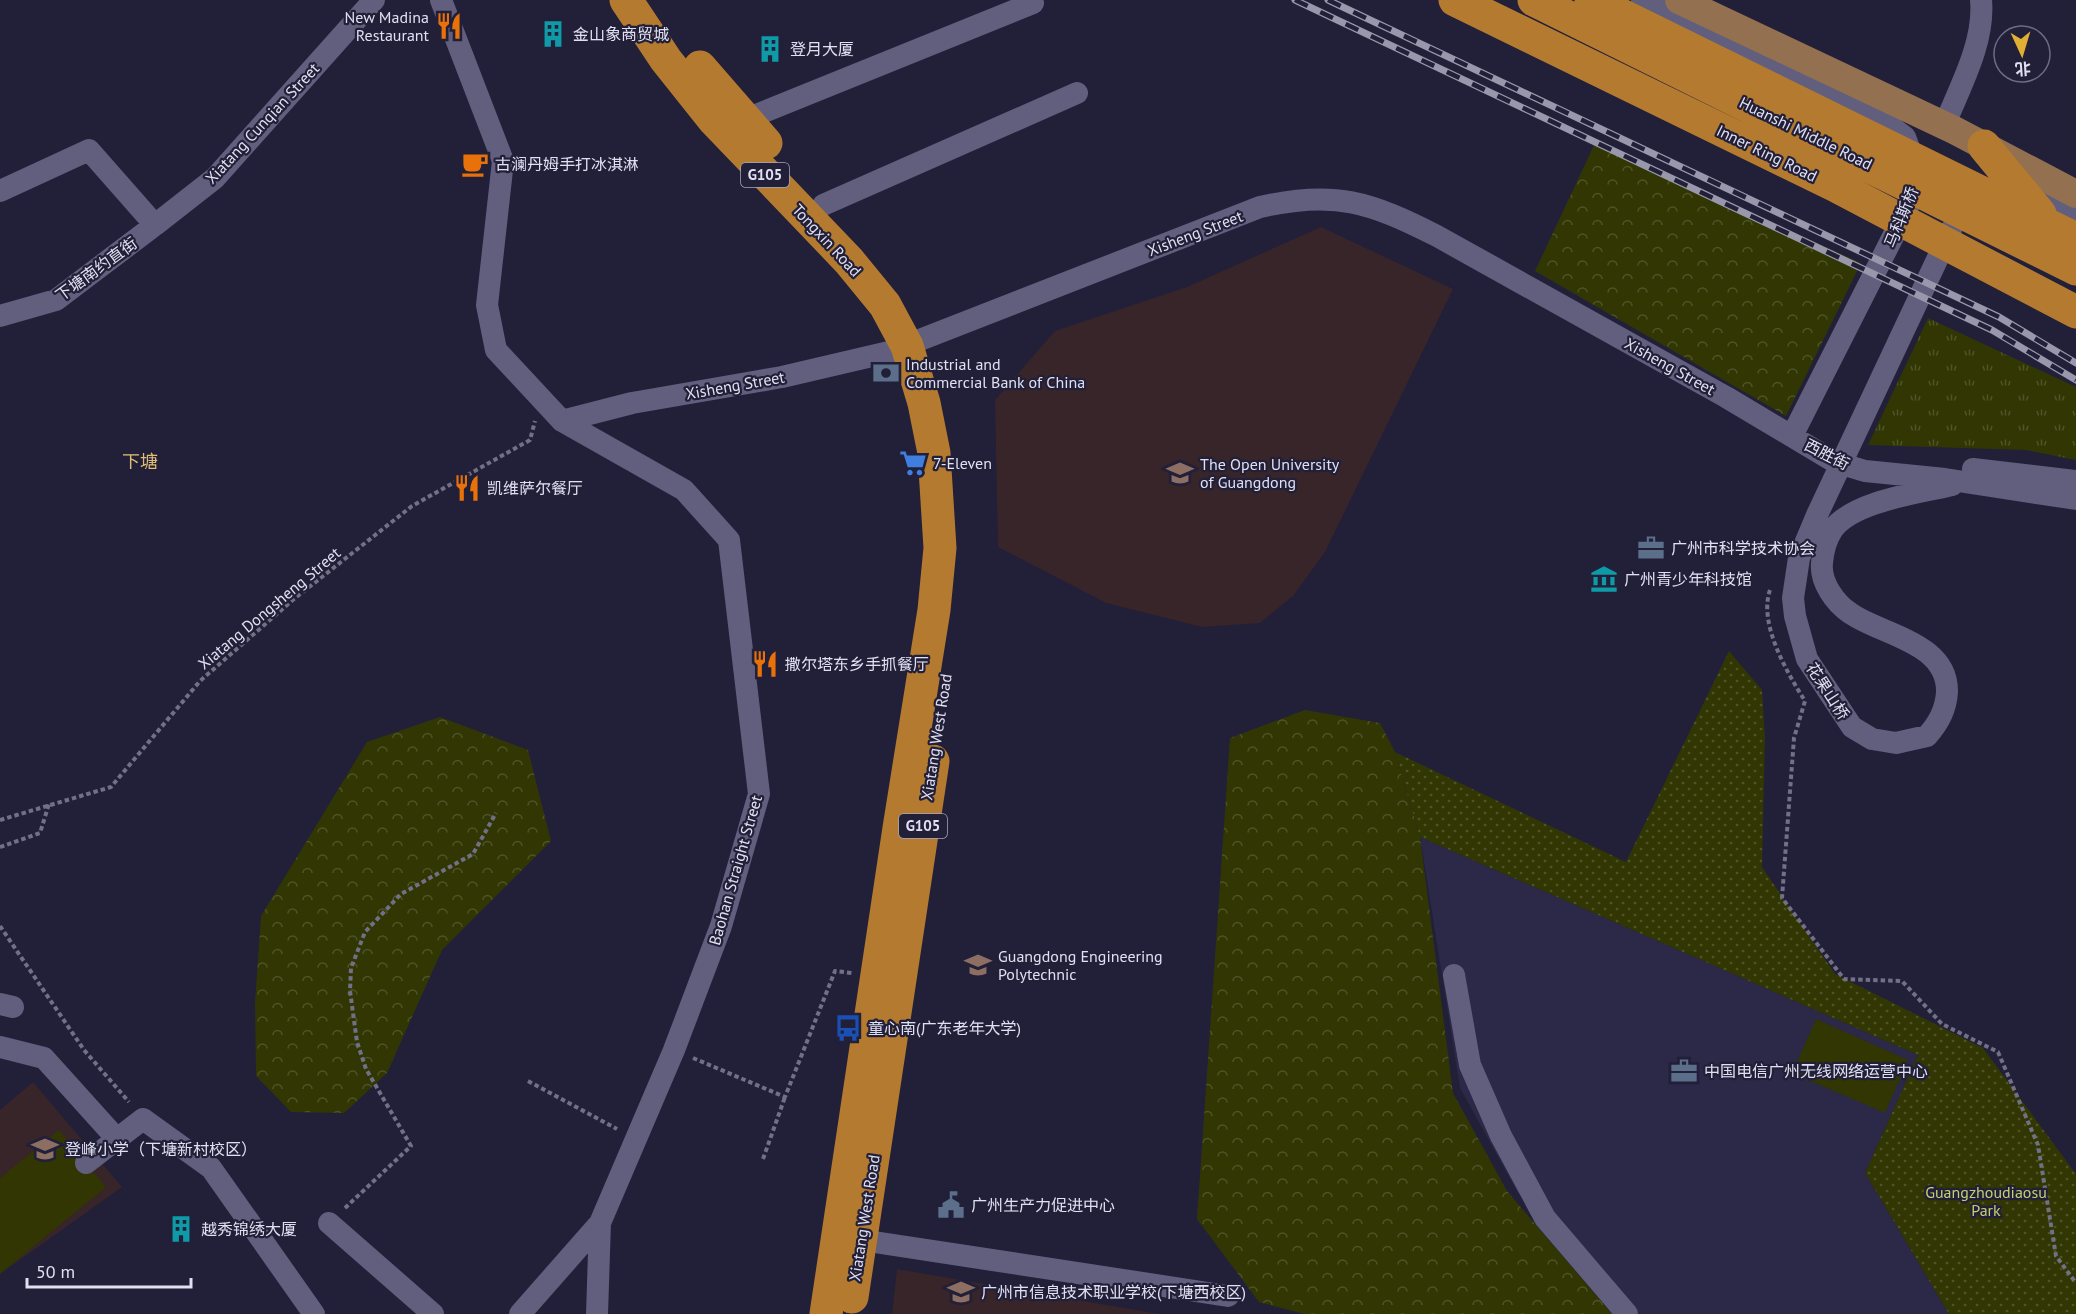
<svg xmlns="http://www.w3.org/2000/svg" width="2076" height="1314" viewBox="0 0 2076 1314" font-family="'PT Sans','Noto Sans SC',sans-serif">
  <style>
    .built { fill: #2b2848 }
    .education { fill: #37252a }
    .grass { fill: url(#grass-tufts) }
    .forest { fill: url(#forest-crowns) }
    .park { fill: url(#park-dots) }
    .pitch { fill: #313603 }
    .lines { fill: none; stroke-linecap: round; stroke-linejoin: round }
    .path { stroke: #717086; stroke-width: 4; stroke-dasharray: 4.5 3; stroke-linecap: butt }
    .minor { stroke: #615f7d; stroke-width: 22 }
    .major { stroke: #93704f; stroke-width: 28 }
    .highway { stroke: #b47b30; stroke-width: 33 }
    .rail-casing { stroke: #9897ac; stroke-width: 7 }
    .rail { stroke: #221f39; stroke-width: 4.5; stroke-dasharray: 14; stroke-linecap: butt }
    .labels { text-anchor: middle; stroke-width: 4.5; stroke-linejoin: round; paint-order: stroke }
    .shield { fill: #221f39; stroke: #a7a6ba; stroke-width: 1.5 }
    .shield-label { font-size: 15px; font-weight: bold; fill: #e0e0f1 }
    .poi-label { font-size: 16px; fill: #e0e0f1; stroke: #221f39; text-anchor: start }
    .street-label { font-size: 16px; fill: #e0e0f1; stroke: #221f39 }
    .park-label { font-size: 16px; fill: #c3d171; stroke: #221f39 }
    .neighbourhood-label { font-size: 18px; fill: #e0be75; stroke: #221f39 }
  </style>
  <defs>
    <pattern id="grass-tufts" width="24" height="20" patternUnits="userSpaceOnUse" patternTransform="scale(1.5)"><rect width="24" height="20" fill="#313603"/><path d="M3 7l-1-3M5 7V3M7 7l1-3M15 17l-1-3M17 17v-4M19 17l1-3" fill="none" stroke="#4f5328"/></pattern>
    <pattern id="forest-crowns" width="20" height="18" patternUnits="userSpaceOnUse" patternTransform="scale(1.5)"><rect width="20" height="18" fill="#313603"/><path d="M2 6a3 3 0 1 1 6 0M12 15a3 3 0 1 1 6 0" fill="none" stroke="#4f5328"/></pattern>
    <pattern id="park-dots" width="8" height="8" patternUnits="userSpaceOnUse" patternTransform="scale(1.5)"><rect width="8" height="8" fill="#313603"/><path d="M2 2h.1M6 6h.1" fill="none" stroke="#4f5328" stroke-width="1.8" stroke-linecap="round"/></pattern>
  </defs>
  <rect width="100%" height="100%" fill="#221f39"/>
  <path class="built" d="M1420 837 1918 1055 1865 1173 1949 1314H1615L1518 1193 1460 1088Z"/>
  <path class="education" d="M1321 227 1453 289 1325 552 1293 596 1260 623 1202 627 1106 603 998 547 995 400 1055 331 1187 287Z
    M33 1082 122 1187 0 1274V1110Z
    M897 1269 1159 1314H892Z"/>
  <path class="grass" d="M1928 318 2076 387V460L2026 450 1868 445Z"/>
  <path class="forest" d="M1595 143 1861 263 1786 416 1535 271Z
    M1305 710 1380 723 1395 752 1420 837 1453 1093 1507 1191 1612 1314H1304L1259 1302 1197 1219 1230 738Z
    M440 717 528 750 551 841 442 950 387 1073 344 1113 291 1112 256 1076 255 1002 261 916 367 742Z"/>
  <path class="park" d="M1729 651 1762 690 1765 738 1762 867 1835 974 1983 1048 2076 1174V1314H1949L1865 1173 1918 1055 1420 837 1395 752 1626 862Z"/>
  <path class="pitch" d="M1816 1019 1908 1060 1885 1113 1792 1073Z
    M59 1130 106 1187 0 1274V1178Z"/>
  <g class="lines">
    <path class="path" d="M1770 590C1758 624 1788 674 1805 701L1794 738 1782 898 1844 979 1902 981 1942 1024 1998 1052 2038 1145 2056 1256 2076 1283
      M0 820 111 787 200 681 294 599 412 506 530 440 535 421
      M0 847 40 833 49 804
      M0 926 84 1050 129 1102
      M693 1058 785 1097 835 971 852 973
      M528 1081 617 1129
      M763 1159 785 1097
      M345 1208 411 1146 366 1069 357 1042 350 991 351 968 365 932 401 894 473 854 496 813"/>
    <path class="minor" d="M441 0 503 161 487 305 496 350 562 421 684 490 729 540 759 794 721 926 674 1050 600 1223 520 1314
      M1642 0 1889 125 1905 137 1915 164
      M744 120 1033 3
      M1944 126C1960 87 1985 42 1981 0
      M0 191 89 150 155 225 215 178 374 0
      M2022 192 2053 201 2076 214
      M823 205 1077 93
      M1951 230 1817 515 1799 558 1793 598 1795 616 1807 659 1852 727 1872 739 1896 743 1927 736C1939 723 1946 710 1947 692 1948 642 1881 635 1850 613 1835 603 1820 582 1822 563 1823 551 1826 539 1833 529 1854 501 1919 493 1952 485
      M0 316 56 300 155 225
      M562 421 632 403 782 377 889 352 1260 207C1335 190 1370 202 1437 236L1726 397 1835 462 1865 471 1945 479 2076 499
      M1792 436 1908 207
      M1973 469 2076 481
      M1454 975 1470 1065 1501 1136 1545 1218 1627 1314
      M0 1004 13 1007
      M0 1047 44 1058 117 1139
      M86 1163 143 1119 211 1168 314 1314
      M329 1223 433 1314
      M861 1240 1228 1296
      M597 1314 600 1223"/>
    <path class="major" d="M1679 0 1954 130 2076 194"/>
    <path class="highway" d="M626 0 666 60 713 119 849 261 885 305 907 346 924 403 934 453 940 548 934 610 899 828 826 1314
      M1455 0 1834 185 2076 312
      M1534 0 2076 269
      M1591 0 2076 239
      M700 67 766 143
      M1984 146 2040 214
      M852 1297 933 761"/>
    <defs>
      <path id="rail" d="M1295 0 1992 330 2076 380
        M1328 0 1999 317 2076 363"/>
    </defs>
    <use href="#rail" class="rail-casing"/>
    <use href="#rail" class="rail"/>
  </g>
  <defs>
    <symbol id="restaurant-bare" viewBox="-9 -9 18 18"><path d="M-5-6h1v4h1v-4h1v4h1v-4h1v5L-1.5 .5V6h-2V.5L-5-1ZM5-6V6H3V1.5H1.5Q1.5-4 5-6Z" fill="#e8710a" stroke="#221f39" stroke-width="2.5" paint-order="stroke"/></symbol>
    <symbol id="building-bare" viewBox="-9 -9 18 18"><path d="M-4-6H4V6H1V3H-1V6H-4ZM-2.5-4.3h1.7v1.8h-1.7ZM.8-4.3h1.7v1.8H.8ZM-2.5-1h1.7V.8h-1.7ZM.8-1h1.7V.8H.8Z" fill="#0f9aa8" stroke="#221f39" stroke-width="2.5" paint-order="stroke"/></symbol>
    <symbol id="cafe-bare" viewBox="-9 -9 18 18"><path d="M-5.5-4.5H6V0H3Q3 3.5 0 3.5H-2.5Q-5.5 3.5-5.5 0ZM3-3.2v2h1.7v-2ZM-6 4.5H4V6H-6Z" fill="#e8710a" stroke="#221f39" stroke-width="2.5" paint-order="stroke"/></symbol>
    <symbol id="bank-bare" viewBox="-9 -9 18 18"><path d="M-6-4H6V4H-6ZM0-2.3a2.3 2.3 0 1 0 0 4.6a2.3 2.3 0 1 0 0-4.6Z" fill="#5c6f8a" stroke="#221f39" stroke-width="2.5" paint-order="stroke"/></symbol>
    <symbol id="supermarket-bare" viewBox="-9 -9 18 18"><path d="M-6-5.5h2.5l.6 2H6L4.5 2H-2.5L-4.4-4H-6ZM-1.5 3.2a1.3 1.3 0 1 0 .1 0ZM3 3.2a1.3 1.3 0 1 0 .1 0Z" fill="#3f7fe0" stroke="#221f39" stroke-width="2.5" paint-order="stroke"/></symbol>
    <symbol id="university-bare" viewBox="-9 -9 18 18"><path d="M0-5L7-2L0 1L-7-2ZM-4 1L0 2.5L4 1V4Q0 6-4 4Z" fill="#8d6e63" stroke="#221f39" stroke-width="2.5" paint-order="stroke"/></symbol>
    <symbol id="office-bare" viewBox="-9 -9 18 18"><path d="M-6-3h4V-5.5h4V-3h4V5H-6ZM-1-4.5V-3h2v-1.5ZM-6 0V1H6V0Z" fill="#5c6f8a" stroke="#221f39" stroke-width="2.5" paint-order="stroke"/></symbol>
    <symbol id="museum-bare" viewBox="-9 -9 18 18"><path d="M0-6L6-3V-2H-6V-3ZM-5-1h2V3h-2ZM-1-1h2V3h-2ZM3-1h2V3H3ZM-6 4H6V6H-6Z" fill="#0f9aa8" stroke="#221f39" stroke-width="2.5" paint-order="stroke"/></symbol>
    <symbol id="bus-bare" viewBox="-9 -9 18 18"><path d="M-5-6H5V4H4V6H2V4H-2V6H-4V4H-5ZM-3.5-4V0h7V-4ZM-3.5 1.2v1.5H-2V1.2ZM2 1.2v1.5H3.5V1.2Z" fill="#1a4fb4" stroke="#221f39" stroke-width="2.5" paint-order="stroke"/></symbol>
    <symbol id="school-bare" viewBox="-9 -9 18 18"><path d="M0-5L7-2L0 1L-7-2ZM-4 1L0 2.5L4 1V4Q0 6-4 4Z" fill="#8d6e63" stroke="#221f39" stroke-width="2.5" paint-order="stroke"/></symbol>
    <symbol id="civic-bare" viewBox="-9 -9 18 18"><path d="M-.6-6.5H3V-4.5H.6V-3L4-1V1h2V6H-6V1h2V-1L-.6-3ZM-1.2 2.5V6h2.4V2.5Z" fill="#5c6f8a" stroke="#221f39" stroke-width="2.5" paint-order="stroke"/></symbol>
  </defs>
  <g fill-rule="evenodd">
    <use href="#restaurant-bare" x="430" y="7" width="38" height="38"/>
    <use href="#building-bare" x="534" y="15" width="38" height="38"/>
    <use href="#building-bare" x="751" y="30" width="38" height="38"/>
    <use href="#cafe-bare" x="456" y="145" width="38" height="38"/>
    <use href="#bank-bare" x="867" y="354" width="38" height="38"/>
    <use href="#supermarket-bare" x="894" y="444" width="38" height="38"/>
    <use href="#university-bare" x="1161" y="454" width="38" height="38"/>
    <use href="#restaurant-bare" x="448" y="469" width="38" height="38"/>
    <use href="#office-bare" x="1632" y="529" width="38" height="38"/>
    <use href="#museum-bare" x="1585" y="560" width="38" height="38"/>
    <use href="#restaurant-bare" x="746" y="645" width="38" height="38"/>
    <use href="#university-bare" x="959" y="946" width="38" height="38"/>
    <use href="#bus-bare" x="829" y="1009" width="38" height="38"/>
    <use href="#office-bare" x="1665" y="1052" width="38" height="38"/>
    <use href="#school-bare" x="26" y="1130" width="38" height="38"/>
    <use href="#civic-bare" x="932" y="1186" width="38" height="38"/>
    <use href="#building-bare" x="162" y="1210" width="38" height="38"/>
    <use href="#school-bare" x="942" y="1273" width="38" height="38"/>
  </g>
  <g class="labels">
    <g class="shield">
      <rect x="741" y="163" width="48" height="24" rx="4.5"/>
      <rect x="899" y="814" width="48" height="24" rx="4.5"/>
    </g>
    <g class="shield-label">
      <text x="765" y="180">G105</text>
      <text x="923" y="831">G105</text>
    </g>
    <g class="poi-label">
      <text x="429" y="23" text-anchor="end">New Madina<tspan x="429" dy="18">Restaurant</tspan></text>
      <text x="573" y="40">金山象商贸城</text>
      <text x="790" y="55">登月大厦</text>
      <text x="495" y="170">古澜丹姆手打冰淇淋</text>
      <text x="906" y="370">Industrial and<tspan x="906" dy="18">Commercial Bank of China</tspan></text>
      <text x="933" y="469">7-Eleven</text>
      <text x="1200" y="470">The Open University<tspan x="1200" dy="18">of Guangdong</tspan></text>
      <text x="487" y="494">凯维萨尔餐厅</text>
      <text x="1671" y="554">广州市科学技术协会</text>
      <text x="1624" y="585">广州青少年科技馆</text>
      <text x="785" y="670">撒尔塔东乡手抓餐厅</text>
      <text x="998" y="962">Guangdong Engineering<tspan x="998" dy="18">Polytechnic</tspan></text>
      <text x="868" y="1034">童心南(广东老年大学)</text>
      <text x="1704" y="1077">中国电信广州无线网络运营中心</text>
      <text x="65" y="1155">登峰小学（下塘新村校区）</text>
      <text x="971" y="1211">广州生产力促进中心</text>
      <text x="201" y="1235">越秀锦绣大厦</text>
      <text x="981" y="1298">广州市信息技术职业学校(下塘西校区)</text>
    </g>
    <g class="street-label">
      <text transform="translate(262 123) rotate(-47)" y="6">Xiatang Cunqian Street</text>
      <text transform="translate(1806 133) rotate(26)" y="6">Huanshi Middle Road</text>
      <text transform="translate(1767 153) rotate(26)" y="6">Inner Ring Road</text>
      <text transform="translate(1901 217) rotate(-68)" y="6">马科斯桥</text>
      <text transform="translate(1195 233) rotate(-21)" y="6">Xisheng Street</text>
      <text transform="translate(827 240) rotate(47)" y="6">Tongxin Road</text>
      <text transform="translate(96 269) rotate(-36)" y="6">下塘南约直街</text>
      <text transform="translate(1670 366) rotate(29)" y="6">Xisheng Street</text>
      <text transform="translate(735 385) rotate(-10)" y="6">Xisheng Street</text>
      <text transform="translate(1827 454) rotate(27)" y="6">西胜街</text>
      <text transform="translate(269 608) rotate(-40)" y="6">Xiatang Dongsheng Street</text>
      <text transform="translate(1828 691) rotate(57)" y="6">花果山桥</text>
      <text transform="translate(936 737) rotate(-81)" y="6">Xiatang West Road</text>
      <text transform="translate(735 870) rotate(-74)" y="6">Baohan Straight Street</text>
      <text transform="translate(864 1218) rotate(-81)" y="6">Xiatang West Road</text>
    </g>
    <g class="park-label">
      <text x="1986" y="1198">Guangzhoudiaosu<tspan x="1986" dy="18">Park</tspan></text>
    </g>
    <g class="neighbourhood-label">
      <text x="140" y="468">下塘</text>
    </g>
  </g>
  <g transform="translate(2022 54) rotate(176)"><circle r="28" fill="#221f39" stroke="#6e6c83" stroke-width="1.5"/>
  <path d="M0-4.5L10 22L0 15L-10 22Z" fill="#e1af34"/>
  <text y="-9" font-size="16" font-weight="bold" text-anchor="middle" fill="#e0e0f1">北</text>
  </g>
  <path d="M27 1278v9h164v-9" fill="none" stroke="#e0e0f1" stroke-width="3"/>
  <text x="36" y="1278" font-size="18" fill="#e0e0f1" stroke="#221f39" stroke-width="4.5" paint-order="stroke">50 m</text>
</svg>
